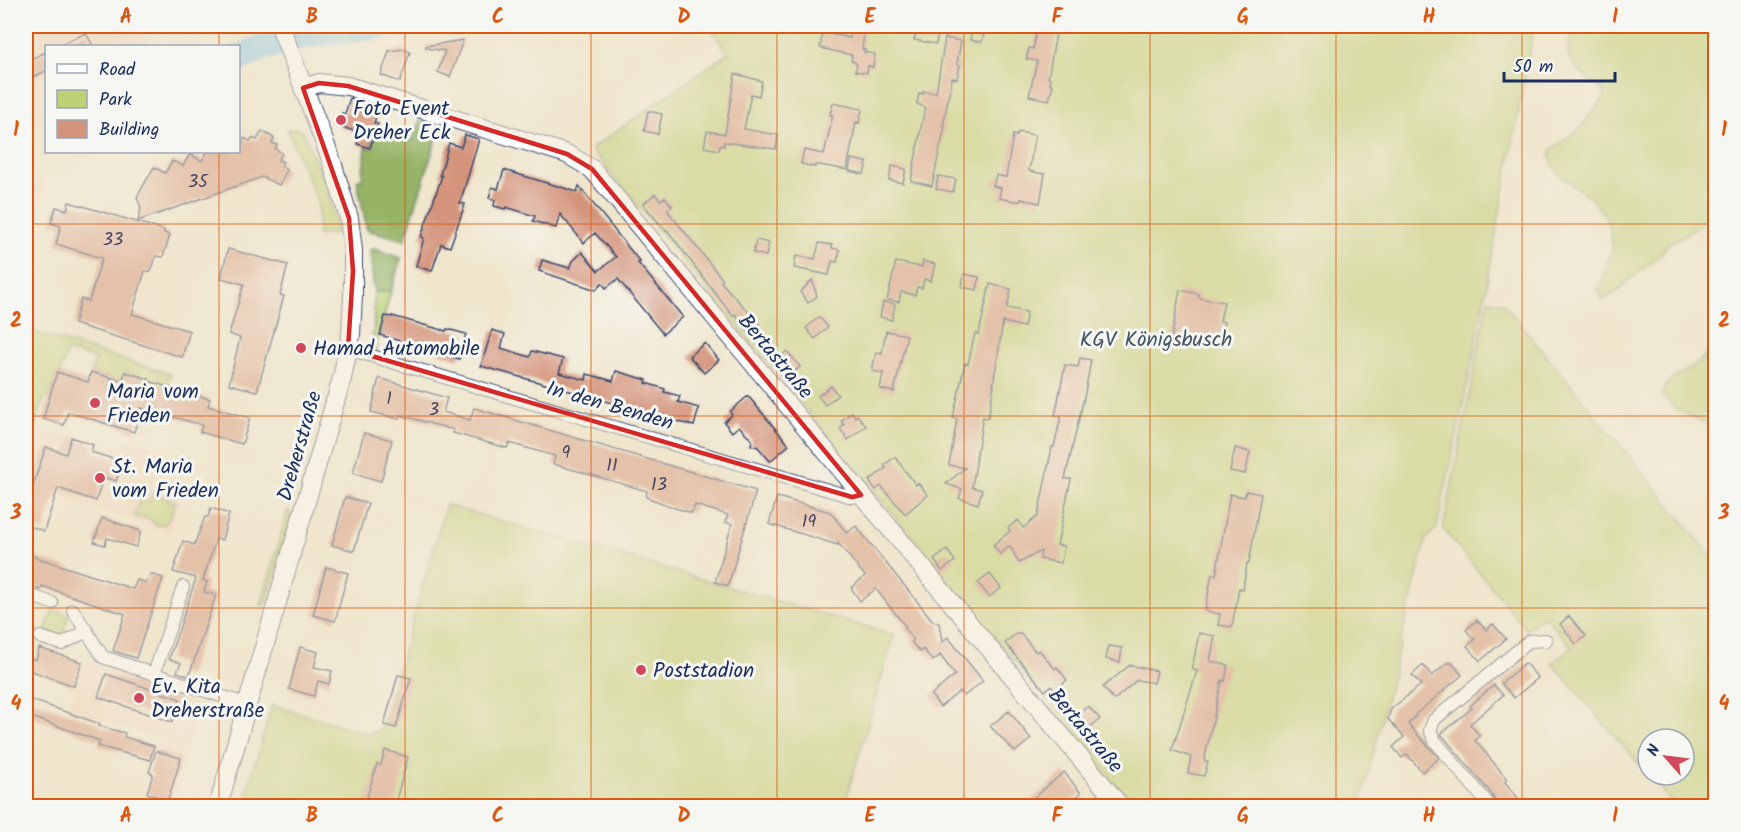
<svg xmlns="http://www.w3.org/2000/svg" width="1741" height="832" viewBox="0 0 1741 832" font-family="Kalam,sans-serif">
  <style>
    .built { fill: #f1d5bd }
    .green { fill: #bed174; stroke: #6c8069; stroke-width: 1.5; fill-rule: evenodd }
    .forest { fill: #96b366; stroke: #587162; stroke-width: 1.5 }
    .water { fill: #72bfec; stroke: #4677a5; stroke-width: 1.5 }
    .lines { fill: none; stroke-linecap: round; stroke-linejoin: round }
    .river { stroke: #72bfec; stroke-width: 27 }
    .building { fill: #d4947b }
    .street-casing { stroke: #3b4a6f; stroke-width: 14 }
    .secondary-casing { stroke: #3b4a6f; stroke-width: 20 }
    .street { stroke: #fff; stroke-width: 12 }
    .secondary { stroke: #fff; stroke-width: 18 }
    .marked { fill: none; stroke: #d62828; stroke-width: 4.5; stroke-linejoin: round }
    .grid { fill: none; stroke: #de5710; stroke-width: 1.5; stroke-opacity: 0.55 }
    .poi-dot { fill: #d1495b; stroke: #f6f6f2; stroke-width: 2 }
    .labels { text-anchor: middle; stroke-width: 6; stroke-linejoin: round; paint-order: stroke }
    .number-label { font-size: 18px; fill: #494865 }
    .poi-label { font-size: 21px; fill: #1b2f5e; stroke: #f6f6f2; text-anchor: start }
    .park-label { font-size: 21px; fill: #445864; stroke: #f6f6f2 }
    .street-label { font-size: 21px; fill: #1b2f5e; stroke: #f6f6f2 }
    .neatline { fill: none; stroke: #de5710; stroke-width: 2 }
    .grid-label { font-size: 20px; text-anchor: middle; font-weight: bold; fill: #de5710 }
  </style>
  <rect width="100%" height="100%" fill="#f6f6f2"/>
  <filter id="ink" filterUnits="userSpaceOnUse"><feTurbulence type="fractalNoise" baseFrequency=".0167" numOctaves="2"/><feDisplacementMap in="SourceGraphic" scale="12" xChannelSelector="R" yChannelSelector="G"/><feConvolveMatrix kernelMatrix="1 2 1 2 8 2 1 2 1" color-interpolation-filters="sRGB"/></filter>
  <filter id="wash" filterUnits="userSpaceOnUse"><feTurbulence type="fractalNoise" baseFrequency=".008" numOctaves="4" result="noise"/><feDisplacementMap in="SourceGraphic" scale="24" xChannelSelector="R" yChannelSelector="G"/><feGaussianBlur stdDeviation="1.35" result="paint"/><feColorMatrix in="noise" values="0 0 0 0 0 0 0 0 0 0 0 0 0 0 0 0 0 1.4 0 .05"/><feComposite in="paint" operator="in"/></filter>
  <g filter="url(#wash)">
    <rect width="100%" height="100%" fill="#f0e6ce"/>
    <path class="built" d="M26 26H141L151 46H46V123L26 132Z
      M45 178 26 244V188Z
      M26 432 65 434 142 442 171 450 163 475 185 482 169 532 26 486Z
      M84 659 204 697 171 801 147 793 153 774 149 772 159 739 67 710Z"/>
    <path class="green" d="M709 26H1534L1478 333 1437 528 1426 539 1360 806H1134L591 149 728 53Z
      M1579 26H1715V214L1675 241 1668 243 1661 255 1623 285 1619 291 1606 299 1602 298 1598 289 1612 250 1611 235 1607 219 1590 197 1558 174 1550 157 1551 150 1579 129 1603 99 1605 95C1603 87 1598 86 1592 82 1569 64 1558 51 1579 26Z
      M287 129H301L304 134C315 162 337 203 335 234L318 235V203Z
      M391 291 375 351 371 349 374 326V292Z
      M1488 300 1502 302 1715 560V806H1675L1552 663 1572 647 1545 616 1527 630 1443 529ZM1648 739H1684V775H1648Z
      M33 332 171 374 166 386 146 389 149 379 125 372 122 381 91 372 95 359 67 351 60 373H57L49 399 44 398 36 423 31 421 33 417 26 414V357Z
      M1715 344V428L1676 410 1662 395C1667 373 1686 375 1698 363 1705 357 1709 350 1715 344Z
      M152 493 175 502C171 512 171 526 157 525L149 518 134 517 140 499 149 502Z
      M446 505 894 635 844 806H286L246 795 272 705 370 734 381 729Z
      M288 510 292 517 267 602 264 605H261Z
      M53 609 69 615 62 638 45 632Z"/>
    <path class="forest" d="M420 120 435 124 438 134 405 240 367 230 357 180 362 178 366 147 371 148 375 133 413 140Z
      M374 249 401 258 391 291 374 292 370 250Z"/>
    <path class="water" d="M333 26H433L307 42 304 31Z"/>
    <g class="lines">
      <path class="river" d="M238 59 261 48 305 35 379 26"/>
    </g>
    <g id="blocks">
      <path class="building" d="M851 26 865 27 862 49 865 50 864 52 875 54 873 67 868 66 867 73 855 71 857 65 855 62 851 61 852 55 820 48 823 32 850 38Z
        M917 26H939L936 44 914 40Z
        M973 26H986L982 42 970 40Z
        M1037 26 1055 28 1054 34H1056L1048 78 1051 79 1050 84 1053 85 1049 100 1029 96 1037 61 1026 59 1029 48 1033 49Z
        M86 33 93 46H57Z
        M945 38 961 41 957 64 960 65 957 79 952 78 943 126H945L932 186 911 181 925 107 917 104 919 93 923 94V91L936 93Z
        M463 40 450 77 438 72 445 51 426 48V46Z
        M403 49 410 52 400 82 381 75 389 51Z
        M46 52V71L29 79 26 72V61Z
        M735 74 762 81 759 96 751 94 744 129 778 135 776 149 724 142V146L720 145 719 150 704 147 707 131 725 134Z
        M350 98 379 107 374 123 378 124 370 148 357 144 361 133 338 126 342 113 345 114Z
        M833 103 862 109 859 123 856 122 847 170 820 165H815V167L801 164 804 150 824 154 833 115H830Z
        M648 111 662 114 658 134 644 131Z
        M262 131 274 138 272 143 277 145 275 149 282 153 278 160 283 162 281 166 287 170 279 185 262 177 138 221 141 208 137 197 154 167 165 173 172 161 183 166 190 154 202 161 207 152H238L244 138 250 141 252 138 257 140Z
        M1018 132 1035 135 1029 171 1045 174 1040 203 1021 199V201H1014L999 198 1001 188 993 186 996 175 1006 177 1013 135 1017 136Z
        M465 135 479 139 460 203 465 204 450 247 441 244 432 271 416 266 424 238 421 237 442 176 440 175 449 143 461 147Z
        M851 159 867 162 864 174 849 171Z
        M892 166 906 169 903 183 889 180Z
        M504 170 577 192 579 186 640 262 638 263 683 317 663 334 618 279 606 288 602 283 596 290 539 271 542 260 570 268 573 261 582 252 598 271 616 257 595 233 584 243 560 214 556 228 533 221 535 216 506 207 505 209 494 206 495 200 489 198 492 187 498 189Z
        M938 176 956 179 953 192 936 189Z
        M655 194 660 200 665 197 672 206 667 210 723 280 721 282 760 325 749 333 735 314 733 316 722 302 667 230 666 231 643 204Z
        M69 202 164 230V233L170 235 163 257 156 256 151 272 145 271 132 314 190 331 182 357 74 324 81 299 89 301 102 258 56 244 61 226 51 223 56 207 67 210Z
        M756 240 769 243 766 256 753 253Z
        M819 243 832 245V248L840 250 837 262 832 261 829 275 794 268 796 256 815 259Z
        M228 249 288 265 280 295 284 296 257 391 229 384 240 338 229 334 244 284 221 278Z
        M923 261 935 264 931 281 924 279 922 288 917 287 915 295 901 292 899 302 887 300 896 262 922 267Z
        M964 274 979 277 977 290 962 287Z
        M812 280 817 296 808 303 800 292Z
        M990 284 1011 289 1007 308 1027 312 1024 327 1003 322 993 385H994L988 418 983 417 976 459 977 457 972 487 982 490 978 504 959 498 962 489 946 484 965 468 949 465 957 419 953 418 965 363 968 364 975 333 979 334 980 329Z
        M1180 290 1199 294 1198 298 1224 302 1220 321 1224 322 1218 345 1184 339V343L1171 341Z
        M883 302 895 304 892 320 880 317Z
        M385 316 392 317V316L446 331 447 329 466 334 459 359 380 335Z
        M819 317 828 327 815 339 806 328Z
        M492 330 505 334 501 348 530 357 532 351 563 359 559 373 586 380 587 374 613 381 616 371 647 380 646 383 665 389 664 392 680 396 678 402 699 408 694 426 481 366Z
        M886 331 907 335 894 392 880 389 883 373 872 371 876 352 882 353Z
        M705 343 719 360 704 373 689 356Z
        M787 351 800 367 788 377 776 361Z
        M1080 358 1091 360 1085 393 1065 479H1071L1057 545 1064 546 1061 563 1040 559 1041 551 1019 563 1010 546 1000 554 993 545 1010 531 1008 528 1018 520 1023 528 1038 516 1052 447H1054L1061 417 1055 416 1065 365 1078 367Z
        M57 372 88 382 91 372 122 381 125 372 149 379 148 381 210 399 208 406 250 418 242 444 200 432 202 425 141 408 134 432 68 412 64 425 43 419Z
        M379 378 447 398 443 412 470 420 474 408 756 491 728 586 715 582 732 524 725 522 728 515 695 505 692 513 675 508 646 497 647 491 553 464 555 456 509 443 507 448 453 433 454 430 400 415 399 419 371 412Z
        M831 386 838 395 825 405 818 396Z
        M748 396 789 445 770 461 758 447 751 445 752 440 739 426 732 432 724 422 732 415 730 412 735 407Z
        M852 412 855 417 857 415 866 426 848 440 840 429 844 425 841 421Z
        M364 433 392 440 381 481 353 473Z
        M71 437 93 445 91 452 123 462 116 481 103 477 96 501 58 488 44 531 26 525V493L30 494 46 447 66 454Z
        M1235 448 1250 452 1245 474 1230 471Z
        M895 457 916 485 918 483 928 495 905 514 881 486 876 490 869 481 886 468 884 465Z
        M1246 491 1261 494 1249 563H1247L1243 589 1239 588 1232 627 1218 625 1220 614 1205 611 1212 574 1216 575 1230 494 1245 497Z
        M345 497 368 503 354 551 332 545Z
        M777 497 830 512 847 533 856 526 933 621 939 623 942 642 948 637 983 681 964 696 960 691 940 707 931 695 955 675 940 655 933 661 923 649 920 652 912 643 913 639 904 628 906 627 876 589 860 601 851 588 865 576 838 543V545L769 524Z
        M211 508 229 514 222 540 216 539 203 580 207 582 204 592 216 595 189 676 177 672 181 663 169 659 196 578 173 572 183 541 194 545 205 517H208Z
        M102 518 141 531 136 547 107 538 105 545 94 542Z
        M947 550 955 561 942 571 934 560Z
        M26 554 133 589 137 580 147 583 150 574 163 578 136 658 113 651 125 614 42 586 41 590 26 586Z
        M326 567 348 573 335 621 313 615Z
        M990 574 1001 588 989 597 978 583Z
        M1569 616 1586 636 1576 644 1560 624Z
        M1477 620 1486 630 1493 624 1506 639 1480 661 1467 646 1475 640 1466 630Z
        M1199 633 1215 636 1210 661 1228 665 1225 681 1222 680 1204 761 1208 762 1204 776 1188 773 1191 757 1172 750 1197 671 1192 669Z
        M1016 634H1021L1036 652 1039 650 1055 669 1057 667 1067 680 1055 690 1051 686 1045 691 1005 643Z
        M1109 646 1122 648 1120 662 1106 659Z
        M300 647 318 652 314 667 332 671 329 684 318 681 314 696 289 689Z
        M39 648 82 662 74 686 26 669 29 658 36 660Z
        M1447 663H1452L1462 675 1415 715 1416 716 1408 724 1439 758 1422 772 1407 754 1402 758 1393 747 1404 737 1388 719 1391 709 1421 685 1412 675 1423 665 1432 676Z
        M1525 663 1538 678 1514 698 1501 683Z
        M1130 665 1157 671 1154 683 1137 680 1114 700 1103 687Z
        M106 674 180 699 172 722 98 697Z
        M398 675 411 678 396 728 384 725Z
        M1494 685 1503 695 1470 724 1480 736 1475 740 1507 779 1505 782 1525 807H1499L1490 792 1441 734 1472 708 1470 706Z
        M26 698 100 724 99 726 125 733 124 737 154 746 150 760 98 746 100 741 26 715Z
        M1088 706 1100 719 1087 730 1075 717Z
        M1009 711 1031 739 1015 752 990 726Z
        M385 750 408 757 394 807H364L377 764 381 765Z
        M156 751 181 758 168 800 147 793 153 774 149 772Z
        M1064 772 1081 793 1067 807H1023Z"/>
    </g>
  </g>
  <g filter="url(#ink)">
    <use href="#blocks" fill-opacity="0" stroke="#3b4a6f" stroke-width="1.5"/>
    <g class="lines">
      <defs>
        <path id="street" d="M348 349 852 497 861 495
          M26 594 52 603
          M73 610 103 657 248 705
          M40 637 62 644 87 631
          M154 674 183 587
          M1099 806 1112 796
          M1490 806 1435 741 1430 730 1434 720 1529 641 1546 640"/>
        <path id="secondary" d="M303 88 319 83 348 86 567 154 592 169 1120 806
          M218 806 342 378 351 334 353 295V250L349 218 332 162 280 26"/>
      </defs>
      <use href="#street" class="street-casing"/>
      <use href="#secondary" class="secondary-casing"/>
      <use href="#street" class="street"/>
      <use href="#secondary" class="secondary"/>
    </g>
  </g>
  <path d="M0 0H1741V832H0ZM319 83 348 86 567 154 592 169 861 495 852 497 348 349 353 271 349 218 303 88Z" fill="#f0e6ce" fill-opacity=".55" fill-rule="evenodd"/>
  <path class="marked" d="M319 83 348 86 567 154 592 169 861 495 852 497 348 349 353 271 349 218 303 88Z"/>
  <path class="grid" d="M219 26V46M405 26V806M591 26V806M777 26V806M964 26V806M1150 26V806M1336 26V806M1522 26V806M219 152V806M26 224H1716M26 416H1716M26 608H1716"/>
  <g class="poi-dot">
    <circle cx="341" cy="120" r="6"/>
    <circle cx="301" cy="348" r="6"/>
    <circle cx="95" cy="403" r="6"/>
    <circle cx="100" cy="478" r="6"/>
    <circle cx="641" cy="670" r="6"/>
    <circle cx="139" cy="698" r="6"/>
  </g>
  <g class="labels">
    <g class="number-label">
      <text x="198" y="187">35</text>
      <text x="113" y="245">33</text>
      <text x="389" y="404">1</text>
      <text x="434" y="415">3</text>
      <text x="566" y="458">9</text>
      <text x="612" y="471">11</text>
      <text x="659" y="490">13</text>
      <text x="809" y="527">19</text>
    </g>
    <g class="poi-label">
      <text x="353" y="115">Foto Event<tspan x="353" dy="24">Dreher Eck</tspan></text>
      <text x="313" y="355">Hamad Automobile</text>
      <text x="107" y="398">Maria vom<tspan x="107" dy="24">Frieden</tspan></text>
      <text x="112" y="473">St. Maria<tspan x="112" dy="24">vom Frieden</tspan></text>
      <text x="653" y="677">Poststadion</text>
      <text x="151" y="693">Ev. Kita<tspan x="151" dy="24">Dreherstraße</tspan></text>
    </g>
    <g class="park-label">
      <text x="1156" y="346">KGV Königsbusch</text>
    </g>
    <g class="street-label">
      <text transform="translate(776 356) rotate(50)" y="7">Bertastraße</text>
      <text transform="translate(610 405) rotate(16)" y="7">In den Benden</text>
      <text transform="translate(299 446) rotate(-74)" y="7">Dreherstraße</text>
      <text transform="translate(1086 730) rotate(50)" y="7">Bertastraße</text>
    </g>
  </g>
  <rect width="1741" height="832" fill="none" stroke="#f6f6f2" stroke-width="66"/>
  <rect x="45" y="45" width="195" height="108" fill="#f6f6f2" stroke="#9ea6b7" stroke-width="1.5"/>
  <rect x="57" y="64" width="30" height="9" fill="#ffffff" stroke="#9ea6b7" stroke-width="1.5"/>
  <text x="99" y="75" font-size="18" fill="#1b2f5e">Road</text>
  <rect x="57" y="90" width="30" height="18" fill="#bed174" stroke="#9ea6b7" stroke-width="1.5"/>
  <text x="99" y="105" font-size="18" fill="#1b2f5e">Park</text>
  <rect x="57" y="120" width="30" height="18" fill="#d4947b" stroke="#9ea6b7" stroke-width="1.5"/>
  <text x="99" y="135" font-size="18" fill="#1b2f5e">Building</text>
  <g transform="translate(1666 757) rotate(298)"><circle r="28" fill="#f6f6f2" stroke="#9ea6b7" stroke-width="1.5"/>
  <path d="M0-4.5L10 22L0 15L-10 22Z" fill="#d1495b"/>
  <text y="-9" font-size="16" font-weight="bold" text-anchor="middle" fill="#1b2f5e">N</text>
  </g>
  <path d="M1504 72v9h111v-9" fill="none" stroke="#1b2f5e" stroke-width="3"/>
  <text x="1513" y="72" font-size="18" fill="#1b2f5e" stroke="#f6f6f2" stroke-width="4.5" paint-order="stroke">50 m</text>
  <rect x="33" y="33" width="1675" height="766" class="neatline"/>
  <g class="grid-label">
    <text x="126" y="23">A</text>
    <text x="312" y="23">B</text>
    <text x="498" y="23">C</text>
    <text x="684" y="23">D</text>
    <text x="870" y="23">E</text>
    <text x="1057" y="23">F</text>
    <text x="1243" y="23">G</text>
    <text x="1429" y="23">H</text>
    <text x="1615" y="23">I</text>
    <text x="16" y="136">1</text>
    <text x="1724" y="136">1</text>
    <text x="16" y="327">2</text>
    <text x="1724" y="327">2</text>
    <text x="16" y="519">3</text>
    <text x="1724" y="519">3</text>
    <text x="16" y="710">4</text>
    <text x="1724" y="710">4</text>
    <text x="126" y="822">A</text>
    <text x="312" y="822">B</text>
    <text x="498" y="822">C</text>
    <text x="684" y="822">D</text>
    <text x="870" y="822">E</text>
    <text x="1057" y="822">F</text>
    <text x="1243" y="822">G</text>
    <text x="1429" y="822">H</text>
    <text x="1615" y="822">I</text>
  </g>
</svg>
